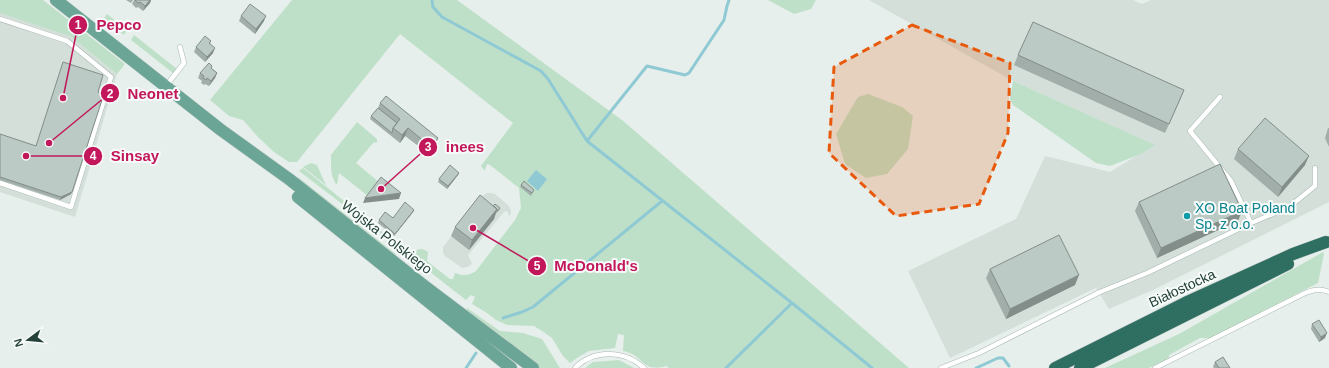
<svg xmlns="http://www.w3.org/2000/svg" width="1329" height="368" viewBox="0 0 1329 368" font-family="Helvetica,sans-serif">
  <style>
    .built { fill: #d4dfda }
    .green { fill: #bfe0c8 }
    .water { fill: #8ec9d4 }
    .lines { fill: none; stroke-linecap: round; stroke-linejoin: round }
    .stream { stroke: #8ec9d4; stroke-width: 3 }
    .lane-casing { stroke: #a8b8b2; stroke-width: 5.5 }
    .primary-casing { stroke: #c2cac8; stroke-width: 13 }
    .highway-casing { stroke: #c2cac8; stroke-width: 13 }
    .lane { stroke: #fff; stroke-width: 4.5 }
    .primary { stroke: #6aa596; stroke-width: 12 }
    .highway { stroke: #2f6f62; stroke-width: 12 }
    .wall { fill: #a1aea9 }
    .shaded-wall { fill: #838d89 }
    .building { fill: #bbcac4; stroke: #838d89 }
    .marked { fill: #e8590c; fill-opacity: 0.2; stroke: #e8590c; stroke-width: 3; stroke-dasharray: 8 5; stroke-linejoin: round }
    .culture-dot { fill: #0f9aa8; stroke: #f7fbf9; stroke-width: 1.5 }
    .labels { text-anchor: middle; stroke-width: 4; stroke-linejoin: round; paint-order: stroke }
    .culture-label { font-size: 14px; fill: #0d838f; stroke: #f7fbf9; text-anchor: start }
    .street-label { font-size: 14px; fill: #24423a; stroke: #f7fbf9 }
    .leader { fill: none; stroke: #c2185b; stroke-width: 1.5 }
    .callout-dot { fill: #c2185b; stroke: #f7fbf9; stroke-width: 1.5 }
    .mark-label { font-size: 12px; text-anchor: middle; font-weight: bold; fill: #fff }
    .callout-label { font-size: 15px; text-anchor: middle; font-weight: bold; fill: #c2185b; stroke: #f7fbf9; stroke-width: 4; stroke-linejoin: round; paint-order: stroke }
  </style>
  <rect width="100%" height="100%" fill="#e6efeb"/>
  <path class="built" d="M0 0H25L117 74 75 217 0 192Z
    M869 0H1133L1142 4 1151 0H1329V202L1155 289 1109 309 1096 288 950 358 908 271 1016 219 1045 156 1110 172 1154 145 1013 81Z
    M491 193 495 194 508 205 511 210 510 218 507 211 504 212 468 255 472 264 468 267 462 268 445 256 443 253V247L482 196 487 193Z"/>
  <path class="green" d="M0 0H43L125 64 117 74 70 36 0 13Z
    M292 0H457L622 120 909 368H669L666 366C662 368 654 368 650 367 640 362 638 354 623 351L624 335 618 334 615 348 589 351 580 356 570 363 563 356 552 338 542 331 534 326 507 325 496 320 487 313 472 304 475 297 471 295 466 300 412 258C414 249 421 246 428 252L427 261 450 279H453L455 273C463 276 469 276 476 271L515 220 521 208 519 188 490 165 487 164 485 170H484L481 166 513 123 400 34 297 162H289L274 152 258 137 243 120 229 116 210 100Z
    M768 0H816L811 9 794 14Z
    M107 14 127 30 124 35 104 18Z
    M134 35 177 69 173 73 131 40Z
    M1013 81 1155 145 1141 154 1110 166 1096 163 1013 105 1010 99Z
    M868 94 902 107 913 116 908 149 887 174 866 178 845 164 836 134 858 97Z
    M357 122 377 139V142L376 143 374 142 356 163 379 182 368 196 339 173 337 185C330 178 331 164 331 155Z
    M311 163 317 165 324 181 327 186 303 167Z
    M303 168 401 247V249L299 171Z
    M298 177 397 255 393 254 299 181Z
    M1323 252 1324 254 1318 283 1210 338H1200L1169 355V358L1149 368H1105L1179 334Z
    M467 308 500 331 523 333 542 339 560 368H537L466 313Z
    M619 360 634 368H585L593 362Z"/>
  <path class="water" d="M536 170 547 179 538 191 527 181Z"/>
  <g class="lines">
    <path class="stream" d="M432 0 433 7 442 17 541 71 548 79 587 141 792 303 872 368
      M587 141 647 66 685 75 689 73 724 20 727 6 729 0
      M503 318 522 312 533 307 662 201
      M466 368 476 353
      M726 368 792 303
      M976 368 998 358H1003L1009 366"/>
    <defs>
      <path id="lane" d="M0 19 67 41 111 77 71 207 0 183
        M166 86 184 63 180 47
        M1220 97 1190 131 1231 181 1251 223
        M575 368C594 349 625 350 644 368
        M941 368 979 353 1100 292 1147 273 1251 223 1289 207 1315 186V168
        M1155 368 1303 294C1312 290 1319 288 1329 292"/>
      <path id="primary" d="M56 0 221 130 289 179 423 285 533 368
        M298 197 511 368"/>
      <path id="highway" d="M1055 368 1185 303 1293 254 1326 242
        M1080 368 1288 264"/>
    </defs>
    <use href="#lane" class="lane-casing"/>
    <use href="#primary" class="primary-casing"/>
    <use href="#highway" class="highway-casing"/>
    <use href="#lane" class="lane"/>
    <use href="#primary" class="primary"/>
    <use href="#highway" class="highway"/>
  </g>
  <path class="wall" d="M126 0H133L131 3Z
    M134 0H151L150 3 143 11 138 7 136 8 132 4Z
    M241 16 264 21 255 34 239 21Z
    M211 41 210 44 213 53 205 62 194 52 196 47Z
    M1018 55 1184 90 1180 100 1165 133 1014 65Z
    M212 66 211 68 217 73 215 78 209 86 205 84 204 85 201 83 202 81 198 78 200 73Z
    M98 92 71 194 60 200 0 180V134L35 146Z
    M380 103 435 146 429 154 405 136 400 143 370 119 371 116 378 108Z
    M1328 128H1329V147L1325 138Z
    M1238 149 1305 165 1278 197 1234 159Z
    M458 175 447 189 438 182 439 179Z
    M521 185 533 192 531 196 520 187Z
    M1139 202 1238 221 1157 258 1135 211Z
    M500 208 497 213H496L494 219 469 250 451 236 455 227Z
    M414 210 413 212 394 236 378 223 379 220 393 218Z
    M990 269 1075 285 1006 319 986 278Z
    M1312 324 1325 338 1319 342 1311 329Z
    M1215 362 1230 368H1214L1213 367Z"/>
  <path class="shaded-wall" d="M150 0H151L150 3 143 11 145 6Z
    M266 16 264 21 255 34 256 29Z
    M215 48 213 53 205 62 207 57Z
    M217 73 215 78 209 86 211 81Z
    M408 128 405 136 400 143 402 135Z
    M438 138 435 146 429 154 431 147Z
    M1309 156 1305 165 1278 197 1282 187Z
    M459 173 458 175 447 189 448 186Z
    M72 192 71 194 60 200 61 197Z
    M401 193 399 199 363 203 365 198Z
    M497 209 494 219 469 250 472 240Z
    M414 210 413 212 394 236 395 234Z
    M1242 211 1238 221 1157 258 1161 248Z
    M1079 275 1075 285 1006 319 1010 309Z
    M1327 333 1325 338 1319 342 1321 337Z"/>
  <path class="building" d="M135 0H150L145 6 140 2 138 3Z
    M250 4 266 16 256 29 241 16Z
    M1033 22 1184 90 1169 124 1018 55Z
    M205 36 211 41 209 43 215 48 207 57 196 47Z
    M63 62 103 75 98 92 104 94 72 192 61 197 0 177V134L36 146Z
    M209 63 212 66 211 68 217 73 211 81 207 78 206 80 203 78 204 76 200 73Z
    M386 96 438 138 431 147 408 128 402 135 393 128 400 119 380 103Z
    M378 108 397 123 393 128 392 133 371 116Z
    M1265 118 1309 156 1282 187 1238 149Z
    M1220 164 1242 211 1161 248 1139 202Z
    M450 165 459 173 448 186 439 179Z
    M381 177 401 193 365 198Z
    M524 181 534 190 532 193 521 185Z
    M480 195 497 209 472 240 455 227Z
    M405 202 414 210 395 234 379 220 385 212 393 218Z
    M495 204 500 208 498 211 497 210V209L493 206Z
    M1059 235 1079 275 1010 309 990 269Z
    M1319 320 1327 333 1321 337 1312 324Z
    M1223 357 1230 368H1219L1215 362Z"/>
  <path class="marked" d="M912 25 1010 63 1008 133 979 204 896 216 829 153 834 67Z"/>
  <circle class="culture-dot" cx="1187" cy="216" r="4"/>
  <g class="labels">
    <g class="culture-label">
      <text x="1195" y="213">XO Boat Poland<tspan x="1195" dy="16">Sp. z o.o.</tspan></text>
    </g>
    <g class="street-label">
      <text transform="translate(387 237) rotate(38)" y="5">Wojska Polskiego</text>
      <text transform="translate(1182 288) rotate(-25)" y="5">Białostocka</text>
    </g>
  </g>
  <path class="leader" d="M63 98L78 25M49 143L110 93M381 189L428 147M26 156L93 156M473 228L537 266"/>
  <g class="callout-dot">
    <circle cx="63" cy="98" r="4"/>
    <circle cx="49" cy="143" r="4"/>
    <circle cx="381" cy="189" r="4"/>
    <circle cx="26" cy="156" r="4"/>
    <circle cx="473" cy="228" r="4"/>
    <circle cx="78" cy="25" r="10"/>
    <circle cx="110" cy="93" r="10"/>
    <circle cx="428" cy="147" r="10"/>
    <circle cx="93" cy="156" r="10"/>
    <circle cx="537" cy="266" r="10"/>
  </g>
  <g class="mark-label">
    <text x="78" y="29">1</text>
    <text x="110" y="98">2</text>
    <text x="428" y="151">3</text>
    <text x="93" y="160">4</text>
    <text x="537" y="270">5</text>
  </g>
  <g class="callout-label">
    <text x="119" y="30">Pepco</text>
    <text x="153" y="99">Neonet</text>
    <text x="465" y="152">inees</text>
    <text x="135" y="161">Sinsay</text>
    <text x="596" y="271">McDonald's</text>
  </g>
  <g transform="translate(28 340) rotate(254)" stroke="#f7fbf9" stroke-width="3" paint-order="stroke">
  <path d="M0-3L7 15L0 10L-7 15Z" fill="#24423a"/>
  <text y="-6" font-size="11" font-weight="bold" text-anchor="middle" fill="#24423a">N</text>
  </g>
</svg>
